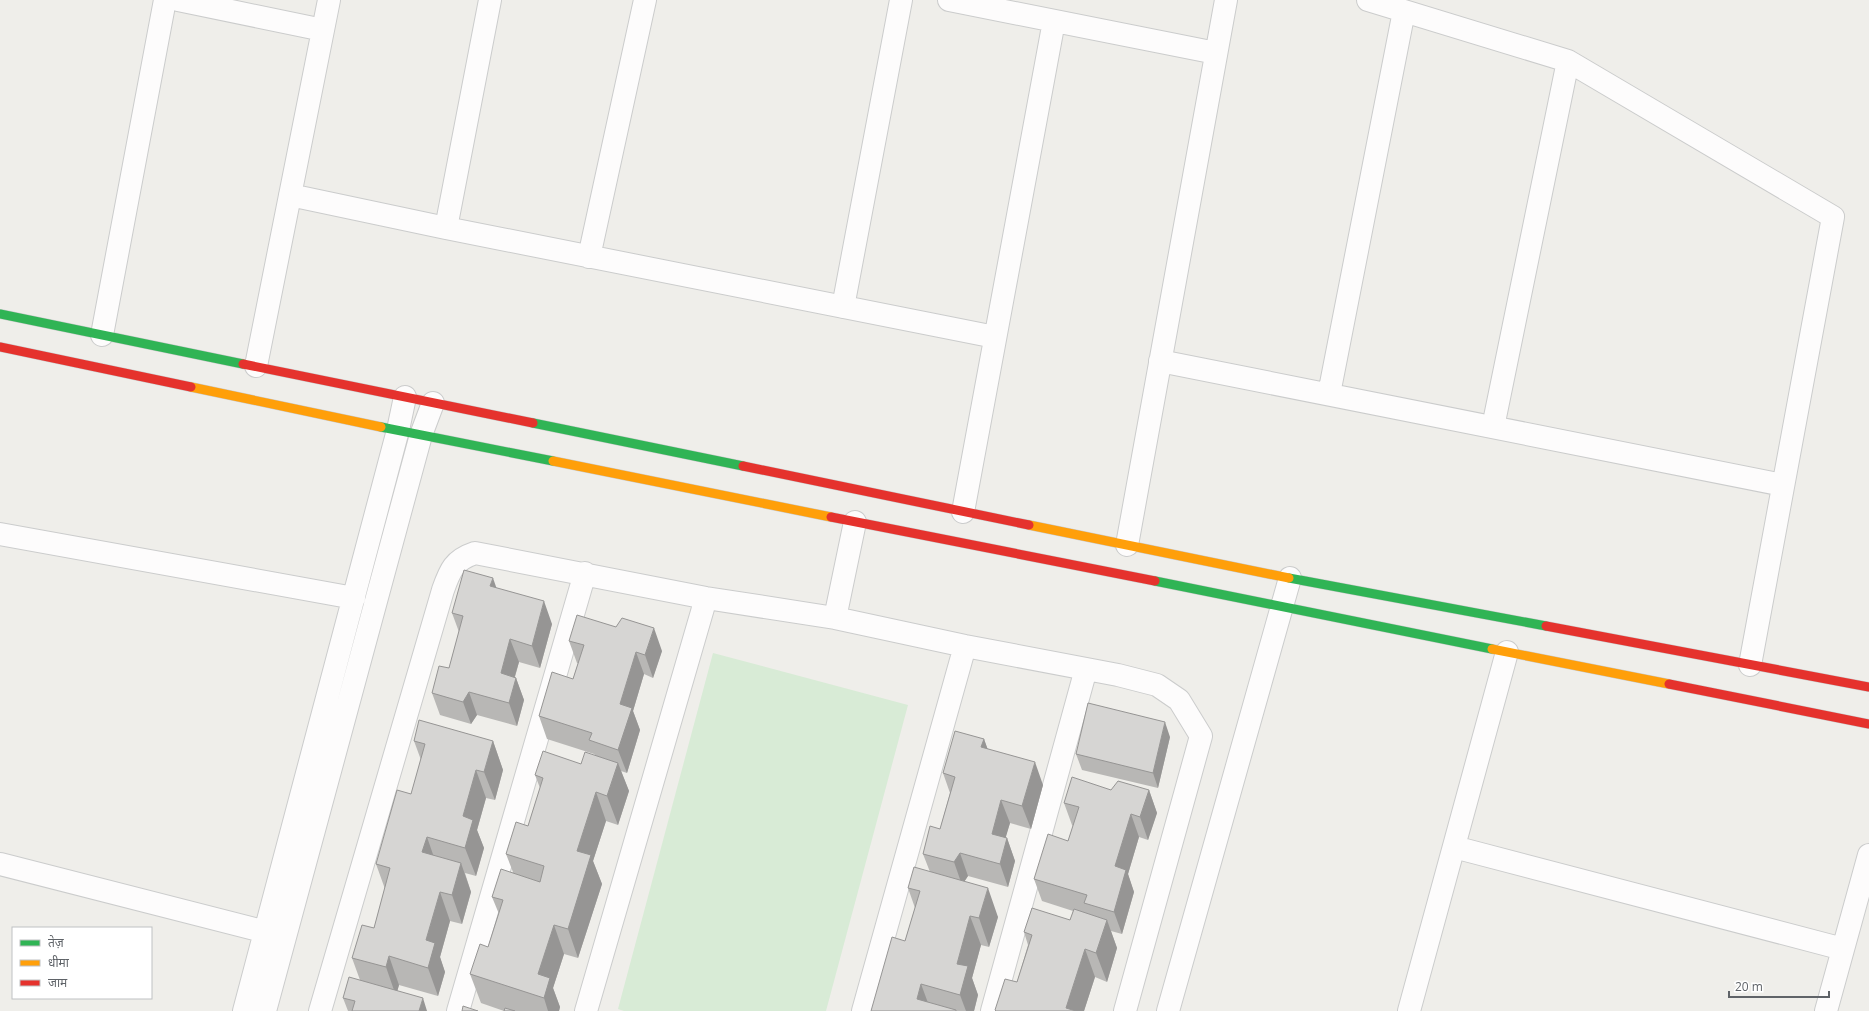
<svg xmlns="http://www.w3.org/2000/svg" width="1869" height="1011" viewBox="0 0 1869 1011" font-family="'Open Sans','Noto Sans Devanagari',sans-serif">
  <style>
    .green { fill: #d8ebd6 }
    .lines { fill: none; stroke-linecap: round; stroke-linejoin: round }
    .street-casing { stroke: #cbcccc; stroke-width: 24 }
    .fast-casing { stroke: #cacacb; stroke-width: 10 }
    .slow-casing { stroke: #cacacb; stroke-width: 10 }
    .jam-casing { stroke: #cacacb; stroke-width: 10 }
    .street { stroke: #fdfcfc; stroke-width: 22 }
    .fast { stroke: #30b455; stroke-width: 9 }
    .slow { stroke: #ff9f0a; stroke-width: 9 }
    .jam { stroke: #e5322d; stroke-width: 9 }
    .wall { fill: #b8b7b5 }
    .shaded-wall { fill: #969594 }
    .building { fill: #d6d5d3; stroke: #969594 }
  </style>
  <rect width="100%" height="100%" fill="#efeeea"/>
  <path class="green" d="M713 653 908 705 826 1011H624L618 1009Z"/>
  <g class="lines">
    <defs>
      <path id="street" d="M178 0 323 30
        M949 0 1216 53
        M1368 0 1568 61 1833 217 1750 665
        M290 195 446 228 490 0
        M446 228 995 337
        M589 257 645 0
        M843 307 901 0
        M102 335 165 0
        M1160 361 1783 485
        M256 366 329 0
        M1329 394 1404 11
        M1493 427 1568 61
        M963 512 1054 21
        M0 534 354 598
        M1127 545 1226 0
        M835 618 855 522
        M1454 847 1843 949
        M0 864 266 932
        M244 1011 398 430 405 397
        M265 1011 421 435 433 403
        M320 1011 443 590C450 570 454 560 475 553L706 598 835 618 965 646 1118 675 1157 685 1179 700 1201 736 1125 1011
        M458 1011 585 573
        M586 1011 706 598
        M863 1011 965 646
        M992 1011 1086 669
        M1168 1011 1290 578
        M1409 1011 1507 652
        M1826 1011 1869 855"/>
      <path id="fast" d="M0 314 243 364
        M533 423 743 466
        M381 427 553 461
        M1289 578 1546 626
        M1155 581 1492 649"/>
      <path id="slow" d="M191 387 381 427
        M553 461 831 517
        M1029 525 1289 578
        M1492 649 1669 684"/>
      <path id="jam" d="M0 347 191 387
        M243 364 533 423
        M743 466 1029 525
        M831 517 1155 581
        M1546 626 1869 687
        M1669 684 1869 724"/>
    </defs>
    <use href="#street" class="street-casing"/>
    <use href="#fast" class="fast-casing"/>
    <use href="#slow" class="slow-casing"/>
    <use href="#jam" class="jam-casing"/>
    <use href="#street" class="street"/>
    <use href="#fast" class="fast"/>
    <use href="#slow" class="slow"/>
    <use href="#jam" class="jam"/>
  </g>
  <path class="wall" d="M496 588 552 624 540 668 519 662 515 677 516 678 524 700 517 726 477 715 471 724 440 715 432 693 449 668 459 632 452 613Z
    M569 641 662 651 653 678 644 674 633 711 640 730 627 773 621 771 629 791 618 825 606 821 593 861 602 884 578 958 564 954 553 988 560 1007 559 1011H504L481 1003 470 974 488 947 499 914 492 897 513 872 506 854 528 826 540 788 535 775 581 764 595 755 594 754 547 739 539 716 573 679 578 663H577Z
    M1170 737 1158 788 1082 770 1076 754Z
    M984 739 987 748 1043 785 1031 829 1010 823 1005 838H1007L1015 861 1008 887 968 876 964 882 998 917 989 947 981 945 972 978 978 995 974 1011H871L905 941 915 908 908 888 930 872 923 854 940 829 950 793 943 773Z
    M414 741H493L503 770 495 800 486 798 477 830 484 848 476 876 465 873 471 892 462 924 450 921 440 957 445 972 438 996 399 985 397 991 427 1011H348L343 998 360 980 352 958 374 928 385 889 376 864 411 794 421 760Z
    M1149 790 1157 813 1148 840 1139 837 1128 874 1134 892 1122 934 1111 931 1117 948 1107 982 1095 977 1084 1011H995L1017 982 1028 945 1024 932 1070 920 1073 911 1042 901 1034 879 1068 841 1073 826 1072 825 1064 803Z"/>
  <path class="shaded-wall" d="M493 578 501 601 490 586Z
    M544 601 552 624 540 668 532 646Z
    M654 628 662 651 653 678 645 655Z
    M510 639 519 662 509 696 501 673Z
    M636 652 644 674 633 711 640 730 627 773 618 750 620 704Z
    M516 678 524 700 517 726 509 703Z
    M469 692 477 715 471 724 463 702Z
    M1165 722 1170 737 1158 788 1153 773Z
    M984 739 992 761 981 747Z
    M493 741 503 770 495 800 484 772Z
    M1035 762 1043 785 1031 829 1022 806Z
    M618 763 629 791 618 825 607 796Z
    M476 770 486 798 477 830 484 848 476 876 465 848 463 816Z
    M1149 790 1157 813 1148 840 1140 817Z
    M596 792 606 821 593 861 602 884 578 958 568 929 577 851Z
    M1001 800 1010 823 1000 857 992 834Z
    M1131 814 1139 837 1128 874 1134 892 1122 934 1114 912 1115 866Z
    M427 837 437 866 422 852Z
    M1007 838 1015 861 1008 887 1000 864Z
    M960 853 968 876 962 885 954 862Z
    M461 863 471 892 462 924 452 895Z
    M988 888 998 917 989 947 979 918Z
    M440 892 450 921 440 957 445 972 438 996 428 968 426 940Z
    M970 916 981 945 972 978 978 995 974 1011H966L960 995 957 964Z
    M1107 920 1117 948 1107 982 1096 953Z
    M554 925 564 954 553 988 560 1007 559 1011H548L544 998 538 974Z
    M1085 949 1095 977 1084 1011H1067L1066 1008Z
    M389 956 399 985 396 996 386 967Z
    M921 984 931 1011 917 999Z
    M423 998 427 1011H419Z"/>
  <path class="building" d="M464 570 493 578 490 586 544 601 532 646 510 639 501 673 516 678 509 703 469 692 463 702 432 693 439 666 449 668 463 616 452 613Z
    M577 615 616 627 622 618 654 628 645 655 636 652 620 704 632 708 618 750 589 740 592 733 539 716 552 672 573 679 584 645 569 641Z
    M1088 703 1165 722 1153 773 1076 754Z
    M419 720 493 741 484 772 476 770 463 816 473 820 465 848 427 837 422 852 461 863 452 895 440 892 426 940 435 943 428 968 389 956 386 967 352 958 362 925 374 928 390 868 376 864 397 790 411 794 425 744 414 741Z
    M955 731 984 739 981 747 1035 762 1022 806 1001 800 992 834 1007 838 1000 864 960 853 954 862 923 854 930 826 940 829 955 777 943 773Z
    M543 751 581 764 585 752 618 763 607 796 596 792 577 851 591 855 568 929 554 925 538 974 550 978 544 998 470 974 480 944 488 947 503 900 492 897 501 869 540 882 544 866 506 854 516 822 528 826 543 778 535 775Z
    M1072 777 1111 790 1118 781 1149 790 1140 817 1131 814 1115 866 1126 870 1114 912 1084 903 1087 895 1034 879 1048 834 1068 841 1079 807 1064 803Z
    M914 867 988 888 979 918 970 916 957 964 968 966 960 995 921 984 917 999 956 1010V1011H871L892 937 905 941 920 891 908 888Z
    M1032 908 1070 920 1074 909 1107 920 1096 953 1085 949 1066 1008 1076 1011H996L995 1010 1005 979 1017 982 1032 935 1024 932Z
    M349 977 423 998 419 1011H352L355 1001 343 998Z
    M463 1006 478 1011H462Z
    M505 1008 515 1011H504Z"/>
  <rect x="12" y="927" width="140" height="72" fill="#ffffff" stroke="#bfc1c3"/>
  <rect x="20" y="940" width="20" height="6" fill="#30b455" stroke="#bfc1c3"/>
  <text x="48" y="947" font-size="12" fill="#5f6368">तेज़</text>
  <rect x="20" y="960" width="20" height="6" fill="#ff9f0a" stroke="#bfc1c3"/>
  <text x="48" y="967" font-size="12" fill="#5f6368">धीमा</text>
  <rect x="20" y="980" width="20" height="6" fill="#e5322d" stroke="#bfc1c3"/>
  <text x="48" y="987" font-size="12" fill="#5f6368">जाम</text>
  <path d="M1729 991v6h100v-6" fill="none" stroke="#5f6368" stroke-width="2"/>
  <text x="1735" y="991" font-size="12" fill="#5f6368" stroke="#ffffff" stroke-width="3" paint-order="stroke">20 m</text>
</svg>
